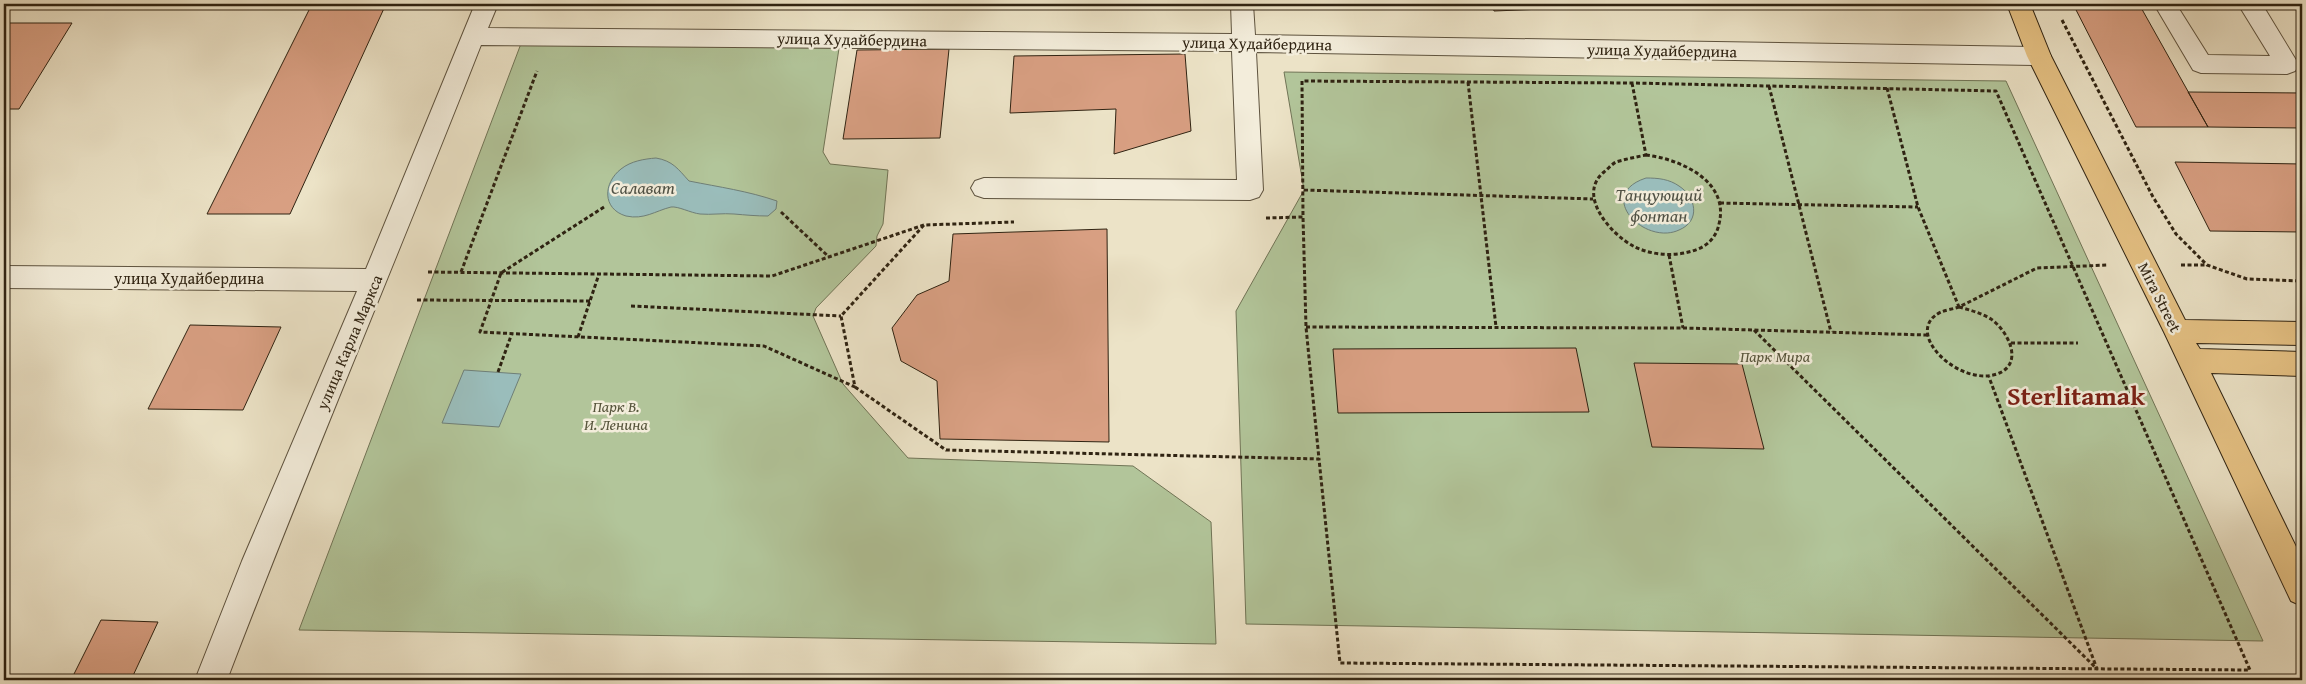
<svg xmlns="http://www.w3.org/2000/svg" width="2306" height="684" viewBox="0 0 2306 684" font-family="'Gentium Book Plus',serif">
  <style>
    .green { fill: #b2c59a; stroke: #707456 }
    .water { fill: #9abdbb; stroke: #6f7f77 }
    .building { fill: #d89f82; stroke: #2f2312 }
    .lines { fill: none; stroke-linecap: round; stroke-linejoin: round }
    .minor-casing { stroke: #5e533f; stroke-width: 2 }
    .major-casing { stroke: #2f2312; stroke-width: 2 }
    .path { stroke: #2f2312; stroke-width: 3; stroke-dasharray: 4 2.5; stroke-linecap: butt }
    .minor { fill: #f3eddb; fill-rule: evenodd }
    .major { fill: #e6c284; fill-rule: evenodd }
    .labels { text-anchor: middle; stroke-width: 5; stroke-linejoin: round; paint-order: stroke }
    .street-label { font-size: 16px; fill: #2f2312; stroke: #f3eddb }
    .park-label { font-size: 16px; font-style: italic; fill: #56543b; stroke: #f3eddb }
    .water-label { font-size: 18px; font-style: italic; fill: #4f5145; stroke: #f3eddb }
    .town-label { font-size: 26px; font-weight: bold; fill: #7a1f14; stroke: #f3eddb }
  </style>
  <rect width="100%" height="100%" fill="#ece3c7"/>
  <filter id="stains"><feTurbulence type="fractalNoise" baseFrequency=".004" numOctaves="4"/><feColorMatrix values="0 0 0 0 .2 0 0 0 0 .09 0 0 0 0 .02 0 0 0 .5 -.17"/></filter>
  <radialGradient id="worn" r=".72"><stop offset=".6" stop-color="#630" stop-opacity="0"/><stop offset="1" stop-color="#630" stop-opacity=".3"/></radialGradient>
  <path class="green" d="M522 41 840 42 823 152 830 164 888 170 883 224 877 236 876 246 816 308 813 316 843 384 908 458 1133 466 1211 522 1216 644 299 630Z
    M1284 72 2006 81 2263 641 1246 624 1236 311 1304 190Z"/>
  <path class="water" d="M656 158C673 161 678 169 689 181 719 187 748 191 777 201L776 209 768 216C756 216 746 215 734 214 723 213 711 215 700 214 691 213 678 206 671 207 655 211 644 220 626 216 602 209 603 183 621 169 631 161 644 159 656 158Z
    M1646 178C1658 178 1669 179 1679 186 1696 197 1701 221 1679 230 1645 246 1594 195 1646 178Z
    M464 370 521 374 499 427 442 423Z"/>
  <path class="building" d="M312 4H386L290 214H207Z
    M1492 4H1543L1544 9 1494 11Z
    M2073 4H2139L2208 127H2136Z
    M4 23H72L19 109H4Z
    M949 49 940 138 843 139 857 50Z
    M1185 54 1191 131 1114 154 1116 109 1010 113 1014 56Z
    M2188 92 2302 93V128L2208 127Z
    M2175 162 2302 164V232L2210 231Z
    M1107 229 1109 442 940 439 937 381 901 361 892 328 917 295 949 281 953 234Z
    M190 325 281 327 243 410 148 409Z
    M1576 348 1589 412 1338 413 1333 349Z
    M1634 363 1742 364 1764 449 1652 447Z
    M101 620 158 622 131 680H71Z"/>
  <g class="lines">
    <defs>
      <path id="minor" d="M475 4H498L488 28 1232 34 1231 4H1253L1255 35 2039 47 2047 50 2051 56 2047 62 2039 65 1256 52 1263 190 1259 197 1250 200 984 198 975 195 971 188 975 181 984 178 1237 180 1232 51 481 45C398 257 308 467 227 680H195L242 561 357 291 4 288V266L366 269Z
        M2154 4H2176L2208 55 2270 56 2238 4H2262L2299 65 2295 71 2287 74 2201 73 2193 70Z"/>
      <path id="major" d="M2007 4H2030L2051 56 2185 320 2302 322V345L2196 343 2200 349 2302 352V376L2211 373 2302 559V606L2291 601 2164 332 2027 56Z"/>
    </defs>
    <use href="#minor" class="minor-casing"/>
    <use href="#major" class="major-casing"/>
    <path class="path" d="M2062 20 2153 197 2176 234 2207 265 2247 279 2302 281
      M1468 82 1496 327
      M1632 83 1646 155
      M1769 86 1831 332
      M1887 88 1918 207 1959 307 2037 268 2108 265
      M1646 155C1680 159 1730 181 1719 224 1717 235 1709 245 1698 249 1678 257 1654 256 1635 247 1611 235 1576 195 1604 172 1608 169 1612 164 1616 162 1626 159 1636 157 1646 155Z
      M1304 190 1593 199
      M1720 203 1918 207
      M604 207 501 273 480 332 764 346 855 387 841 316 924 225 1014 222
      M781 212 829 257
      M1266 218 1303 217 1302 81 1632 83 1996 91 2250 670 1340 663 1319 459
      M1669 255 1683 328
      M2181 265H2207
      M428 272 772 276 924 225
      M461 272 537 71
      M417 300 590 301
      M631 306 841 316
      M1959 307C1970 310 1981 313 1991 319 2008 331 2025 364 1997 374 1958 387 1901 331 1941 312 1946 310 1953 309 1959 307Z
      M1306 327 1683 328 1927 335
      M1754 330 2097 669 1989 377
      M578 337 599 274
      M2011 343H2078
      M498 372 512 333
      M855 387 946 450 1319 459 1306 327 1303 217"/>
    <use href="#minor" class="minor"/>
    <use href="#major" class="major"/>
  </g>
  <g class="labels">
    <g class="street-label">
      <text transform="translate(852 39) rotate(1)" y="6">улица Худайбердина</text>
      <text transform="translate(1257 43) rotate(1)" y="6">улица Худайбердина</text>
      <text transform="translate(1662 50) rotate(1)" y="6">улица Худайбердина</text>
      <text x="189" y="284">улица Худайбердина</text>
      <text transform="translate(2160 297) rotate(63)" y="6">Mira Street</text>
      <text transform="translate(349 342) rotate(-67)" y="6">улица Карла Маркса</text>
    </g>
    <g class="park-label">
      <text x="1775" y="362">Парк Мира</text>
      <text x="616" y="412">Парк В.<tspan x="616" dy="18">И. Ленина</tspan></text>
    </g>
    <g class="water-label">
      <text x="643" y="194">Салават</text>
      <text x="1659" y="201">Танцующий<tspan x="1659" dy="21">фонтан</tspan></text>
    </g>
    <g class="town-label">
      <text x="2076" y="405">Sterlitamak</text>
    </g>
  </g>
  <rect width="2306" height="684" fill="none" stroke="#ece3c7" stroke-width="20"/>
  <rect x="5" y="5" width="2296" height="674" fill="none" stroke="#2f2312" stroke-width="2.5"/>
  <rect x="10" y="10" width="2286" height="664" fill="none" stroke="#2f2312"/>
  <rect width="100%" height="100%" filter="url(#stains)"/>
  <rect width="100%" height="100%" fill="url(#worn)"/>
</svg>
